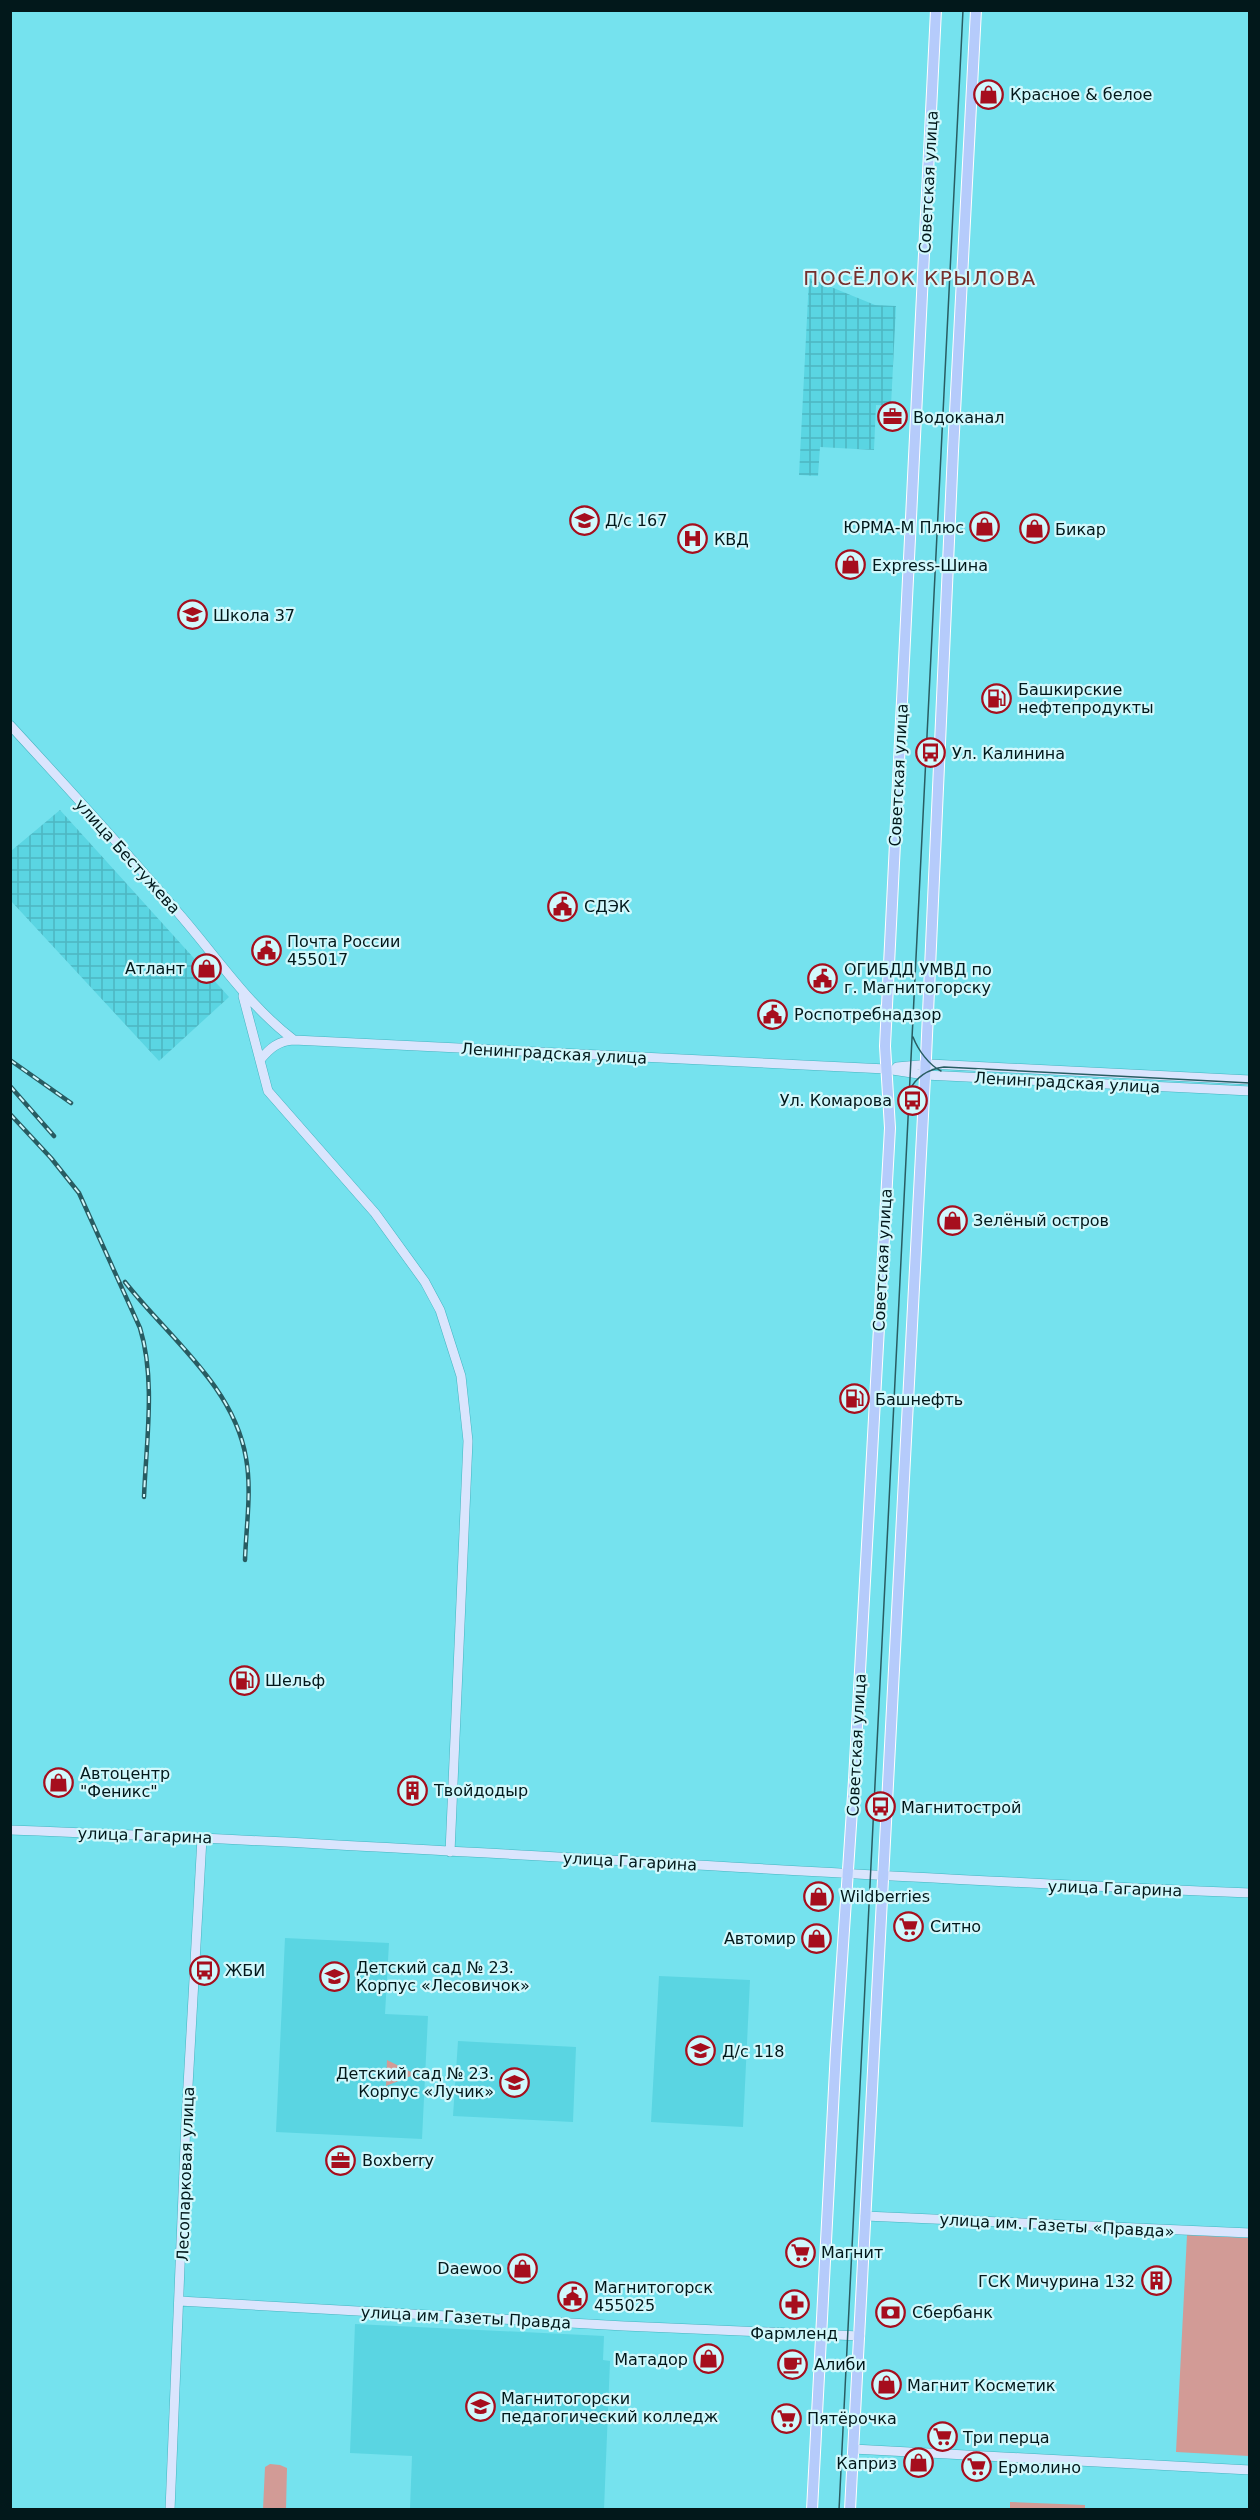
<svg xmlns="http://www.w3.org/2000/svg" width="1260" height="2520" viewBox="0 0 1260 2520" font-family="'DejaVu Sans',sans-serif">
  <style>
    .built { fill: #5ad5e2 }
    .industrial { fill: url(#industrial-grid) }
    .green { fill: #d29b96 }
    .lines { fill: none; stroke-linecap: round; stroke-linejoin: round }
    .secondary-casing { stroke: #43b4c0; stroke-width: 10 }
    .primary-casing { stroke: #fff; stroke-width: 12 }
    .secondary { stroke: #dae5fd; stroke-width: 9 }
    .primary { stroke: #b5cbfb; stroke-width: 10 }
    .tram { stroke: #285c62; stroke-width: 1.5 }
    .rail-casing { stroke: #285c62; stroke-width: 4.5 }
    .rail { stroke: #d1f8fc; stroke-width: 2; stroke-dasharray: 7; stroke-linecap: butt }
    .labels { text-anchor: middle; stroke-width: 4.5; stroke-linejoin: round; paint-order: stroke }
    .poi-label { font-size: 16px; fill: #02181b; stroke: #d1f8fc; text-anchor: start }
    .street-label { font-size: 16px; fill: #02181b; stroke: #d1f8fc }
    .quarter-label { font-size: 20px; letter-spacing: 1.5px; fill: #762f2c; stroke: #d1f8fc }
  </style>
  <defs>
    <pattern id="industrial-grid" width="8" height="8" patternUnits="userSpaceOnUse" patternTransform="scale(1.5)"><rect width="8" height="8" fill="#5ad5e2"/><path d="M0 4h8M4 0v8" fill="none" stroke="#4db6c1"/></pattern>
  </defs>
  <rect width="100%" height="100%" fill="#75e2ee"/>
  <path class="built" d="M285 1938 389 1943 385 2014 428 2016 422 2139 276 2132Z
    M659 1976 750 1980 743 2127 651 2122Z
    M458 2041 576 2047 573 2122 453 2116Z
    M355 2324 604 2336 603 2360 610 2361 604 2509H410L412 2456 350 2453Z"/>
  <path class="industrial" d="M809 278 875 305 896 306 891 406 876 405 874 450 820 447 818 476 799 475Z
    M60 810 229 997 159 1061 11 901V851Z"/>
  <path class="green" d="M387 2060 411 2072V2076L386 2086Z
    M1187 2235 1249 2238V2456L1176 2452Z
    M270 2464 280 2465 287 2468 286 2509H263L265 2467Z
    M1010 2502 1085 2505V2509H1010Z"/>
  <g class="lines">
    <defs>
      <path id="secondary" d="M10 725C68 788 126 851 181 916 218 959 249 1006 294 1040L886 1069 925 1075 1250 1091
        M243 996 268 1091 375 1213 425 1282 440 1310 461 1376 468 1441 450 1852
        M260 1060C270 1048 278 1041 294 1040
        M897 1067 930 1064 1250 1080
        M10 1830C424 1845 836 1877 1250 1893
        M865 2216 1250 2233
        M179 2301 624 2326 860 2336
        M853 2449 1250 2470
        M170 2510 186 2121 202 1838"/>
      <path id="primary" d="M812 2510 836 2050 854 1780 890 1128 885 1046 936 10
        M850 2510 926 1058 953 451 976 10"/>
    </defs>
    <use href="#secondary" class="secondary-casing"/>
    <use href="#primary" class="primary-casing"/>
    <use href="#secondary" class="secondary"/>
    <use href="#primary" class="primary"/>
    <path class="tram" d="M913 1037C918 1050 929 1065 941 1071
      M909 1091C916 1077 929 1069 944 1067L1250 1083
      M839 2510 963 10"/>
    <defs>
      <path id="rail" d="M10 1060 71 1103
        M10 1086 54 1136
        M10 1114 51 1158 79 1193 140 1328C156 1380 146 1443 144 1497
        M125 1282C168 1337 234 1386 246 1458 252 1491 246 1527 245 1560"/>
    </defs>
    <use href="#rail" class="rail-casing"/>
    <use href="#rail" class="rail"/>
  </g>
  <defs>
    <symbol id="shop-ring" viewBox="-11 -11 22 22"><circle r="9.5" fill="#d1f8fc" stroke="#a60e1d" stroke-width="1.5"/><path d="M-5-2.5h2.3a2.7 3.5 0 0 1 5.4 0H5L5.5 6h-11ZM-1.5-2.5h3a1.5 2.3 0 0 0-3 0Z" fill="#a60e1d"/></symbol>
    <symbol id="office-ring" viewBox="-11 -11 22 22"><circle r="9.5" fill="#d1f8fc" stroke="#a60e1d" stroke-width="1.5"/><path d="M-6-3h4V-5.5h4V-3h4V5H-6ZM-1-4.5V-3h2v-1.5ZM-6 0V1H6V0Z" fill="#a60e1d"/></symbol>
    <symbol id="school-ring" viewBox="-11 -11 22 22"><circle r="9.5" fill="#d1f8fc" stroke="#a60e1d" stroke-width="1.5"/><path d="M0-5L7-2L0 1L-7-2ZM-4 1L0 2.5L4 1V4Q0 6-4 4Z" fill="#a60e1d"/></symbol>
    <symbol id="hospital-ring" viewBox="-11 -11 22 22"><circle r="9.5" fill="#d1f8fc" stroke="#a60e1d" stroke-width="1.5"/><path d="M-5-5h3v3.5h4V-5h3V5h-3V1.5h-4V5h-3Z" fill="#a60e1d"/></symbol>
    <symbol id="fuel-ring" viewBox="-11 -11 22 22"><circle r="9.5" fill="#d1f8fc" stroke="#a60e1d" stroke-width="1.5"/><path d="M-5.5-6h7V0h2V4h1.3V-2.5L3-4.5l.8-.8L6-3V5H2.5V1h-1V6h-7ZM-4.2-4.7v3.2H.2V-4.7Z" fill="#a60e1d"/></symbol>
    <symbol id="bus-ring" viewBox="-11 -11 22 22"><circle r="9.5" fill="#d1f8fc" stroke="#a60e1d" stroke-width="1.5"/><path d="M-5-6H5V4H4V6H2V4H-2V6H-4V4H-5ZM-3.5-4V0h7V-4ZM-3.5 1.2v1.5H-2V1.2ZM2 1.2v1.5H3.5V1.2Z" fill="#a60e1d"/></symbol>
    <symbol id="civic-ring" viewBox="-11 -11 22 22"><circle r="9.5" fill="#d1f8fc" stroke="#a60e1d" stroke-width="1.5"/><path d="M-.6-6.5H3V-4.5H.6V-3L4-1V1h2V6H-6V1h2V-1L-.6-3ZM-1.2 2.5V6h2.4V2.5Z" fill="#a60e1d"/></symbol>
    <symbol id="building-ring" viewBox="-11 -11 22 22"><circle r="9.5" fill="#d1f8fc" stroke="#a60e1d" stroke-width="1.5"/><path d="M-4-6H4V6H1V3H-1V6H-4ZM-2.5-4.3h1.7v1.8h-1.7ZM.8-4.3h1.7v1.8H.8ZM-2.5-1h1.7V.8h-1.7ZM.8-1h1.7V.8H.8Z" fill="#a60e1d"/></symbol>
    <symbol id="supermarket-ring" viewBox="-11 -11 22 22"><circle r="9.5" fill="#d1f8fc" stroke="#a60e1d" stroke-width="1.5"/><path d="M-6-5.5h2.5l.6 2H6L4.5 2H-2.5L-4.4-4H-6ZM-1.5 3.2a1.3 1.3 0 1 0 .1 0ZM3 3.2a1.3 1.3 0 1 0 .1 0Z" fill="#a60e1d"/></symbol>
    <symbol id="pharmacy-ring" viewBox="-11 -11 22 22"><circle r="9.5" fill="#d1f8fc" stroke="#a60e1d" stroke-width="1.5"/><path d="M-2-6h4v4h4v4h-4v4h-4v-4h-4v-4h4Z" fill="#a60e1d"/></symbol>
    <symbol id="bank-ring" viewBox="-11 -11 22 22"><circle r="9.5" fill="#d1f8fc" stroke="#a60e1d" stroke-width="1.5"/><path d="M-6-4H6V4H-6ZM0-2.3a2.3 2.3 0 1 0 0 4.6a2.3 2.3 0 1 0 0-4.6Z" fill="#a60e1d"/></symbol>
    <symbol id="cafe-ring" viewBox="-11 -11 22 22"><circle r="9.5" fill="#d1f8fc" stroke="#a60e1d" stroke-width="1.5"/><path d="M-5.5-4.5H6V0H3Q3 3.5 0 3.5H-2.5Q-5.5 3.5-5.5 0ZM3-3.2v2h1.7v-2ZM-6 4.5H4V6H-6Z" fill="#a60e1d"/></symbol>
    <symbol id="university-ring" viewBox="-11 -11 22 22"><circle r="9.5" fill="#d1f8fc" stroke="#a60e1d" stroke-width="1.5"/><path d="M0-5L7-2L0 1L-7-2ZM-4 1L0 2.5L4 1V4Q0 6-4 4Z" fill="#a60e1d"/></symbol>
  </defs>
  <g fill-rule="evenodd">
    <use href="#shop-ring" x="972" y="78" width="33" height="33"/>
    <use href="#office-ring" x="876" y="400" width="33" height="33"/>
    <use href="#school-ring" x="568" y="504" width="33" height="33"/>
    <use href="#shop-ring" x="968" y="510" width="33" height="33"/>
    <use href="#shop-ring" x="1018" y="512" width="33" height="33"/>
    <use href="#hospital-ring" x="676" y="522" width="33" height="33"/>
    <use href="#shop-ring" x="834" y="548" width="33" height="33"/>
    <use href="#school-ring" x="176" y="598" width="33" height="33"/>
    <use href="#fuel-ring" x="980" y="682" width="33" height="33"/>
    <use href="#bus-ring" x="914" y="736" width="33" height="33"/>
    <use href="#civic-ring" x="546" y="890" width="33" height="33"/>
    <use href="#civic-ring" x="250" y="934" width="33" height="33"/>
    <use href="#shop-ring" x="190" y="952" width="33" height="33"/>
    <use href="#civic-ring" x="806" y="962" width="33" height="33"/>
    <use href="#civic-ring" x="756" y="998" width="33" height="33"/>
    <use href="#bus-ring" x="896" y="1084" width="33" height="33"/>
    <use href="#shop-ring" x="936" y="1204" width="33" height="33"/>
    <use href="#fuel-ring" x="838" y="1382" width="33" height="33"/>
    <use href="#fuel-ring" x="228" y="1664" width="33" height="33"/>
    <use href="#shop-ring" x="42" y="1766" width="33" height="33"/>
    <use href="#building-ring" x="396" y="1774" width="33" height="33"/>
    <use href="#bus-ring" x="864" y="1790" width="33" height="33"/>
    <use href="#shop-ring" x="802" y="1880" width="33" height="33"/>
    <use href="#supermarket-ring" x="892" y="1910" width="33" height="33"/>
    <use href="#shop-ring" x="800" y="1922" width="33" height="33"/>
    <use href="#bus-ring" x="188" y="1954" width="33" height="33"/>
    <use href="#school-ring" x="318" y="1960" width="33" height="33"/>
    <use href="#school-ring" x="684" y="2034" width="33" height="33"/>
    <use href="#school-ring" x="498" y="2066" width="33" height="33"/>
    <use href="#office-ring" x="324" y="2144" width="33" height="33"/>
    <use href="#supermarket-ring" x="784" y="2236" width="33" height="33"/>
    <use href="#shop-ring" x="506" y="2252" width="33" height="33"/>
    <use href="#building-ring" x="1140" y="2264" width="33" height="33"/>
    <use href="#civic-ring" x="556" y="2280" width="33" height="33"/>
    <use href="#pharmacy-ring" x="778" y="2288" width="33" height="33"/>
    <use href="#bank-ring" x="874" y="2296" width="33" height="33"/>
    <use href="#shop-ring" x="692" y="2342" width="33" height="33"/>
    <use href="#cafe-ring" x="776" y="2348" width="33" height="33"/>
    <use href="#shop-ring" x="870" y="2368" width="33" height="33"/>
    <use href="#university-ring" x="464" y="2390" width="33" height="33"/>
    <use href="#supermarket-ring" x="770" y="2402" width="33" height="33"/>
    <use href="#supermarket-ring" x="926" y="2420" width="33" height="33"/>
    <use href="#shop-ring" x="902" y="2446" width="33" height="33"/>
    <use href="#supermarket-ring" x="960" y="2450" width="33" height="33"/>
  </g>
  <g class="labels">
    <g class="poi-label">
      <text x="1010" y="100">Красное &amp; белое</text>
      <text x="913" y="423">Водоканал</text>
      <text x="605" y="526">Д/с 167</text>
      <text x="964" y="533" text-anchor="end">ЮРМА-М Плюс</text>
      <text x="1055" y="535">Бикар</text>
      <text x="714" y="545">КВД</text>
      <text x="872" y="571">Express-Шина</text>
      <text x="213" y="621">Школа 37</text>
      <text x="1018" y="695">Башкирские<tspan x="1018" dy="18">нефтепродукты</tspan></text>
      <text x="952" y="759">Ул. Калинина</text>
      <text x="584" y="912">СДЭК</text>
      <text x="287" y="947">Почта России<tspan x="287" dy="18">455017</tspan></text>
      <text x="185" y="974" text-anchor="end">Атлант</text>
      <text x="844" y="975">ОГИБДД УМВД по<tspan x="844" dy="18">г. Магнитогорску</tspan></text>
      <text x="794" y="1020">Роспотребнадзор</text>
      <text x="892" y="1106" text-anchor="end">Ул. Комарова</text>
      <text x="973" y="1226">Зелёный остров</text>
      <text x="875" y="1405">Башнефть</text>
      <text x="265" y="1686">Шельф</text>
      <text x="80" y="1779">Автоцентр<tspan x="80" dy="18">"Феникс"</tspan></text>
      <text x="434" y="1796">Твойдодыр</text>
      <text x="901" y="1813">Магнитострой</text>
      <text x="840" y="1902">Wildberries</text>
      <text x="930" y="1932">Ситно</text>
      <text x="796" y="1944" text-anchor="end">Автомир</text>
      <text x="356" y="1973">Детский сад № 23.<tspan x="356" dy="18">Корпус «Лесовичок»</tspan></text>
      <text x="225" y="1976">ЖБИ</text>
      <text x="722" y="2057">Д/с 118</text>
      <text x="494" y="2079" text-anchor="end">Детский сад № 23.<tspan x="494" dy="18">Корпус «Лучик»</tspan></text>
      <text x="362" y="2166">Boxberry</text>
      <text x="821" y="2258">Магнит</text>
      <text x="502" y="2274" text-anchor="end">Daewoo</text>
      <text x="1135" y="2287" text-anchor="end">ГСК Мичурина 132</text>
      <text x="594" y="2293">Магнитогорск<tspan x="594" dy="18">455025</tspan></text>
      <text x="912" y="2318">Сбербанк</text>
      <text x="794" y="2339" text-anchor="middle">Фармленд</text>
      <text x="688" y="2365" text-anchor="end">Матадор</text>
      <text x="814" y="2370">Алиби</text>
      <text x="907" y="2391">Магнит Косметик</text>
      <text x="501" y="2404">Магнитогорски<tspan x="501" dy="18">педагогический колледж</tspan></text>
      <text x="807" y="2424">Пятёрочка</text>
      <text x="963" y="2443">Три перца</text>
      <text x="897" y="2469" text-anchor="end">Каприз</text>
      <text x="998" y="2473">Ермолино</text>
    </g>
    <g class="street-label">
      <text transform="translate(928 182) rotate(-87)" y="6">Советская улица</text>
      <text transform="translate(898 775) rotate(-87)" y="6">Советская улица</text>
      <text transform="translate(128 856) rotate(48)" y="6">улица Бестужева</text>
      <text transform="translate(554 1053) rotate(3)" y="6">Ленинградская улица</text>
      <text transform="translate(1067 1082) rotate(3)" y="6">Ленинградская улица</text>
      <text transform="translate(882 1260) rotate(-87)" y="6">Советская улица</text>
      <text transform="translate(856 1745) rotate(-87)" y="6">Советская улица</text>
      <text transform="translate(145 1835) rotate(2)" y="6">улица Гагарина</text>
      <text transform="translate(630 1861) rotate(3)" y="6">улица Гагарина</text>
      <text transform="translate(1115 1888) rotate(2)" y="6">улица Гагарина</text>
      <text transform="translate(185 2174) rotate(-88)" y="6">Лесопарковая улица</text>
      <text transform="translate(1057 2225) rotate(3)" y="6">улица им. Газеты «Правда»</text>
      <text transform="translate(466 2317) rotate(3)" y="6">улица им Газеты Правда</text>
    </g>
    <g class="quarter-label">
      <text x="920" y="285">ПОСЁЛОК КРЫЛОВА</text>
    </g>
  </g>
  <rect width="1260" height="2520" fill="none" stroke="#02181b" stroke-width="24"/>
</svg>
